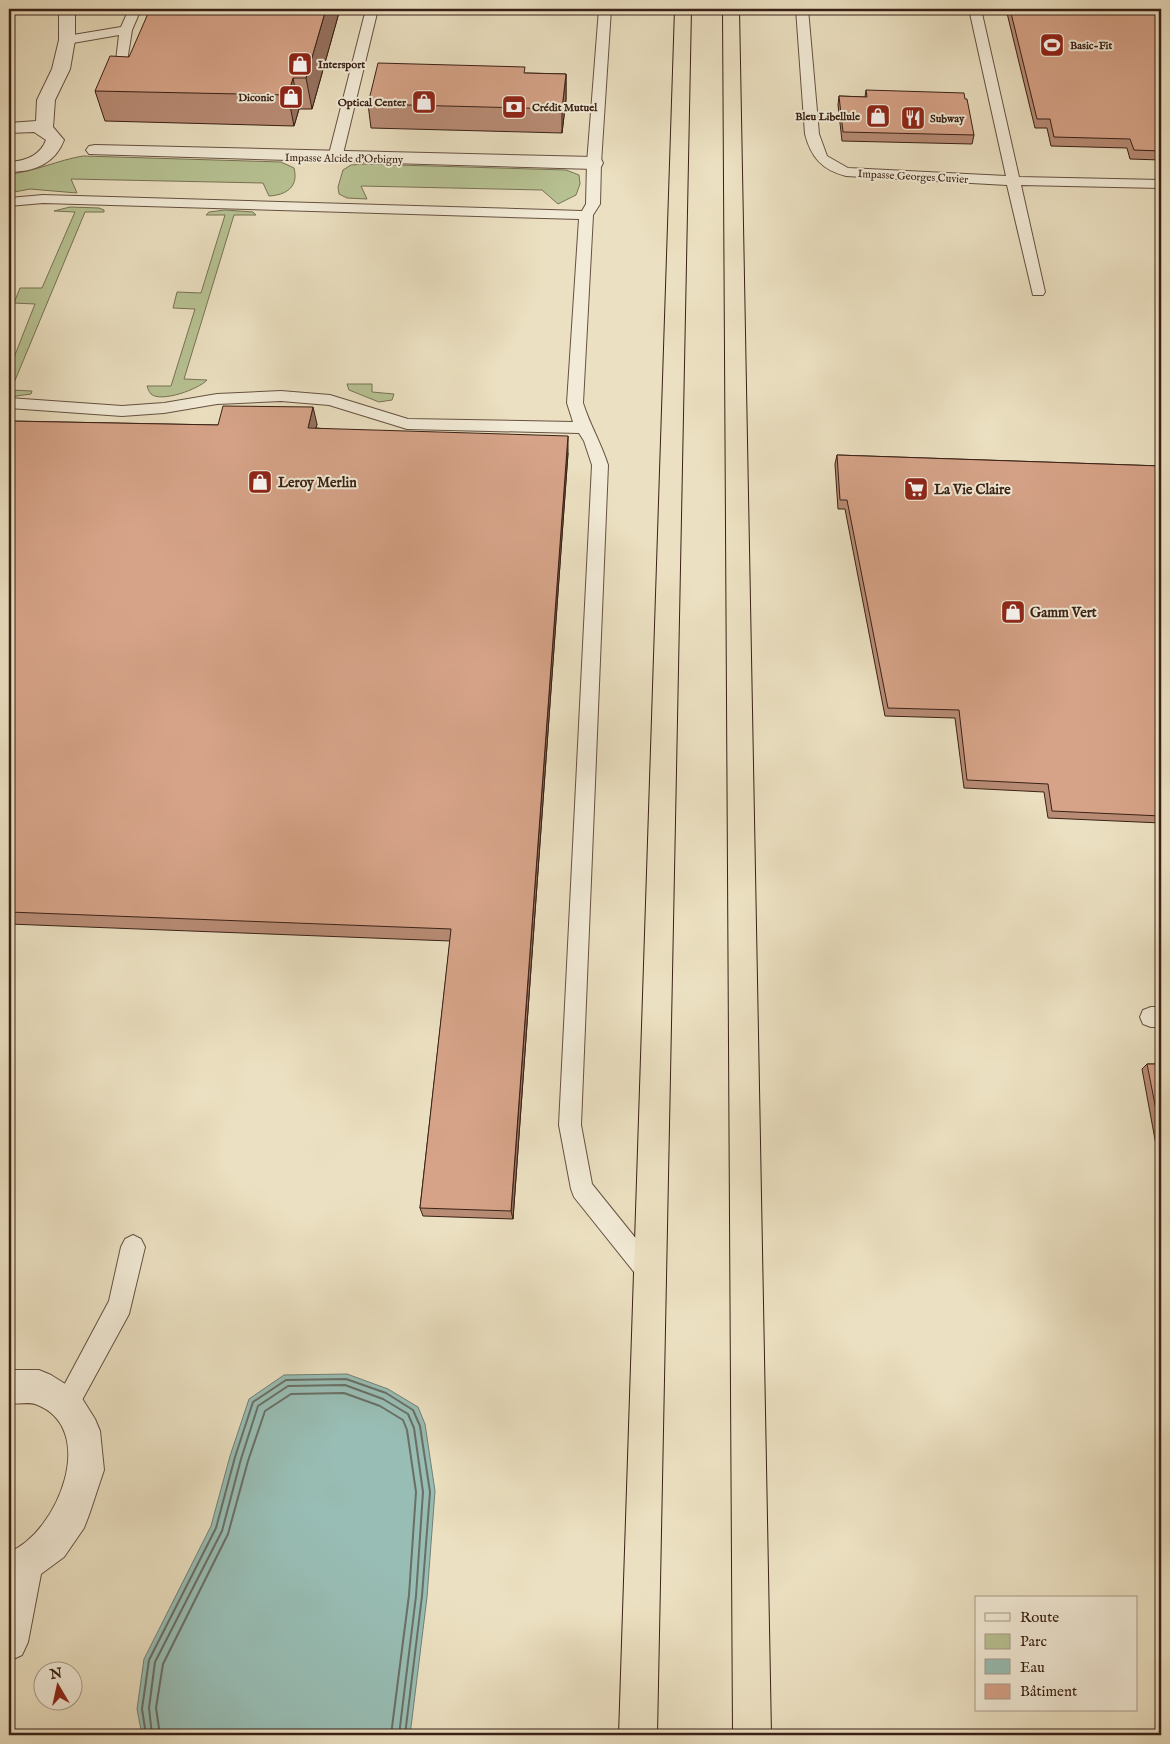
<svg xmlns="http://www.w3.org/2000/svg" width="1170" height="1744" viewBox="0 0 1170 1744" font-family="'IM FELL English',serif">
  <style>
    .green { fill: #b7c293; stroke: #787254 }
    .water { fill: #98bdb4; stroke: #727f75 }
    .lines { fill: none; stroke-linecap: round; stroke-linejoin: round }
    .shore { stroke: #696f65; stroke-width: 2 }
    .lane-casing { stroke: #665141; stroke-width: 2 }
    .street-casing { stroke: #665141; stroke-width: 2 }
    .highway-casing { stroke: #3a2116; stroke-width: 2 }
    .lane { fill: #f2ebd7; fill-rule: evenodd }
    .street { fill: #f2ebd7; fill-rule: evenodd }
    .highway { fill: #ebe0c1; fill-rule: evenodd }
    .wall { fill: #b88c75; stroke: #3a2116 }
    .shaded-wall { fill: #96725f; stroke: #3a2116 }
    .building { fill: #d6a388; stroke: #3a2116 }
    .labels { text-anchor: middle; stroke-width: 4; stroke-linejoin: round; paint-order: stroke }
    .far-poi-label { font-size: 11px; font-weight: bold; fill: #3a2116; stroke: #f2ebd7; text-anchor: start }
    .far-street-label { font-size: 11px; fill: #3a2116; stroke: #f2ebd7 }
    .poi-label { font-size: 14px; font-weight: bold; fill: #3a2116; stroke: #f2ebd7; text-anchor: start }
  </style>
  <rect width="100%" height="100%" fill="#ebe0c1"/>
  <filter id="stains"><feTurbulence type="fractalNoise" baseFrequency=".004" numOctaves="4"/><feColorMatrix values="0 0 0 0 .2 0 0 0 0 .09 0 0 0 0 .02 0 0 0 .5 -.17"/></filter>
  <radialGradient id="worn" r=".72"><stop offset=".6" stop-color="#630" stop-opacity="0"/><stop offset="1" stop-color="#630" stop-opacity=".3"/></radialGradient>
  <path class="green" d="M83 156 281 162 294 168C299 187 286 195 269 196L263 183 71 179 77 193 30 189 9 193V174C34 172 58 160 83 156Z
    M364 164 566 170 579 175 580 184 576 195 558 204 542 190 361 186 367 199 347 198 339 194 338 187 343 170 351 165Z
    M70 207 99 208 104 210V212H85L11 390 32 391 31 394 9 397V370L35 304 14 303 20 288H42L75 212 54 211Z
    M225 210 253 212 256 215H234L184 379 207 380C199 389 161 403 151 394 149 392 148 389 147 386H171L195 309 173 308 177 292 201 293 225 215H206L209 212Z
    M347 384H372V392L394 394 392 400 379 402 349 390Z"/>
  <path class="water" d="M347 1374 388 1389 418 1407 425 1424 435 1491 427 1597 410 1735H142L137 1709 144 1659 211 1526 230 1456 249 1399 284 1375Z"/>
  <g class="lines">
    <path class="shore" d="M146 1735 142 1709 149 1660 216 1528 235 1457 253 1402 286 1380 346 1379 386 1393 413 1410 420 1426 430 1492 422 1596 405 1735
      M152 1735 149 1708 155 1662 222 1531 241 1459 258 1406 288 1386 345 1385 383 1399 408 1414 414 1428 423 1492 416 1596 399 1735
      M160 1735 156 1708 163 1664 228 1534 248 1461 265 1411 291 1394 344 1393 380 1406 403 1420 407 1430 416 1492 409 1595 391 1735"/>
    <defs>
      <path id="lane" d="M129 9H141L132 30 124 80H116L114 77 119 35 67 44 61 40 67 36 121 27Z
        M366 9H378L342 158 335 162 328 158Z
        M599 9H611L601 163 600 204 593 215 583 403C590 425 601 443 608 465L581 1125 592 1184 658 1266 662 1274 658 1282 650 1286 642 1282 574 1197 571 1189 559 1125 592 465 584 441 579 433 407 429 329 405 281 401 217 404 164 413 122 416 9 408V398L122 406 164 403 217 394 281 391 330 395 408 419 573 422 567 403 579 219 43 203 9 206V198L43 195 582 211 586 204 587 163Z
        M796 9H808L819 134 827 156 848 168 1006 176 969 9H981L1019 177 1161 180V188L1021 185 1045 292 1043 295H1033L1007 185 846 176C822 170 811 157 805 134Z
        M1151 1007H1161V1027H1151L1143 1024 1140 1017 1143 1010Z
        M133 1235 141 1239 145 1247 129 1314 75 1413 66 1416 57 1413 54 1404 109 1301 121 1247 125 1239Z"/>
      <path id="street" d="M59 9H75V40L70 69 55 100 53 127 64 140C55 164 33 172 9 172V162C25 161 40 156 46 140L34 132 9 133V123L36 121 37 100 52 69 59 40Z
        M95 145 594 157 601 159 603 163 601 167 594 169 89 154 86 150 89 146Z
        M9 1370H39L51 1375 78 1392 95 1419 100 1431 104 1470 89 1515 84 1528 64 1557 41 1574 28 1642 22 1655 9 1661V1552C58 1533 100 1427 35 1404 28 1402 17 1404 9 1404Z"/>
      <path id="highway" d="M675 9H691L657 1735H619Z
        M723 9H739L771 1735H733Z"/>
    </defs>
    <use href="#lane" class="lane-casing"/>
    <use href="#street" class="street-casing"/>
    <use href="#highway" class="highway-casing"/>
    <use href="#lane" class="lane"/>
    <use href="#street" class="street"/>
    <use href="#highway" class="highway"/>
  </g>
  <path class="wall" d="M340 9 312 109H299L294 126 105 121 95 91Z
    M1006 9H1161V160L1130 159 1127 148 1051 146 1047 128H1035Z
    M526 73 566 74V99L562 133 371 128 368 104Z
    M866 90 974 135 972 144 842 141 838 105 839 96 865 97Z
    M9 421 218 425 317 424 316 428 568 453 513 1219 423 1216 420 1208 450 941 9 924Z
    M837 455 1161 466V823L1048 818 1044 792 964 788 955 718 885 716 845 509H838L835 464Z
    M1147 1064H1161V1172L1142 1069Z"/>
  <path class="shaded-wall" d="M326 9H340L312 109 306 78Z
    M566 74V99L562 133V109Z
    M293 78 299 109 294 126 288 95Z
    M313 407 317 424 312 444 308 428Z
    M568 436V453L513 1219 511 1211Z"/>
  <path class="building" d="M150 9H326L306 78H293L288 95 95 91 110 56 129 57Z
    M1010 9H1161V60H1160L1161 63V151L1134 150 1130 139 1054 137 1050 119H1037Z
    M378 63 525 67 524 73 566 74 562 109 368 104Z
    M866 90 964 93 965 99H967L974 135 843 132 839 96 867 97Z
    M223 406 313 407 308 428 568 436 511 1211 420 1208 451 929 9 912V421L218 425Z
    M837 455 1161 466V816L1052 811 1048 784 967 780 959 710 888 708 847 500H840Z
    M1147 1064H1161V1135Z"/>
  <defs>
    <symbol id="stadium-square" viewBox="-11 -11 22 22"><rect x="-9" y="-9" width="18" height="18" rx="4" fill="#8f2418" stroke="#f2ebd7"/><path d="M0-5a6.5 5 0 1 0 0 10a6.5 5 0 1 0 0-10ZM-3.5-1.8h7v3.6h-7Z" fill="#fff"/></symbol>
    <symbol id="shop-square" viewBox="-11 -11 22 22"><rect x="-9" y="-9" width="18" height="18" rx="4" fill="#8f2418" stroke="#f2ebd7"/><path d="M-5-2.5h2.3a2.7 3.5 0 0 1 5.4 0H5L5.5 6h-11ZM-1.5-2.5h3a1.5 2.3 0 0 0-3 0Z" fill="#fff"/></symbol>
    <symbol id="bank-square" viewBox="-11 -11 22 22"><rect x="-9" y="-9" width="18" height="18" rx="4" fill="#8f2418" stroke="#f2ebd7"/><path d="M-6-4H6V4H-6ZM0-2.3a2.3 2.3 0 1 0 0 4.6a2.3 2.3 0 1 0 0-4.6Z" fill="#fff"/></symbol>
    <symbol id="restaurant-square" viewBox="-11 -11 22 22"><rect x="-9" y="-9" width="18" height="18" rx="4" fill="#8f2418" stroke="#f2ebd7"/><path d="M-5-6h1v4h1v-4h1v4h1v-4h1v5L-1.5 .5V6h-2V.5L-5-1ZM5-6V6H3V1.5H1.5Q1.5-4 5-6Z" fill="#fff"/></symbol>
    <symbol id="supermarket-square" viewBox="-11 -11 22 22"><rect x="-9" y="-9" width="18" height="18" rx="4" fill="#8f2418" stroke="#f2ebd7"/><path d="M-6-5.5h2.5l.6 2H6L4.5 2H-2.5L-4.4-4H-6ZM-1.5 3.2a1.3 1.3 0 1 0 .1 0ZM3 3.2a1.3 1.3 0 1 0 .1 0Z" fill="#fff"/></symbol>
  </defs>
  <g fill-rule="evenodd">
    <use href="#stadium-square" x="1038" y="31" width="28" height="28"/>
    <use href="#shop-square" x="286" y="50" width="28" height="28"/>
    <use href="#shop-square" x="277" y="83" width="28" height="28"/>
    <use href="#shop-square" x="410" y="88" width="28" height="28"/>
    <use href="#bank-square" x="500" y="93" width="28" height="28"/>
    <use href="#shop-square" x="864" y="102" width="28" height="28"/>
    <use href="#restaurant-square" x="899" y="104" width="28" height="28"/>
    <use href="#shop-square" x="246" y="468" width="28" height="28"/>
    <use href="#supermarket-square" x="902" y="475" width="28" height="28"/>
    <use href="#shop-square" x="999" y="598" width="28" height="28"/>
  </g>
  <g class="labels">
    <g class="far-poi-label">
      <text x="1070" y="49">Basic-Fit</text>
      <text x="318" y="68">Intersport</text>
      <text x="274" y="101" text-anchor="end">Diconic</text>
      <text x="406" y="106" text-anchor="end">Optical Center</text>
      <text x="532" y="111">Crédit Mutuel</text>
      <text x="860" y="120" text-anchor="end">Bleu Libellule</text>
      <text x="930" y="122">Subway</text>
    </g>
    <g class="far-street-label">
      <text transform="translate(344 158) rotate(1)" y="4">Impasse Alcide d'Orbigny</text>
      <text transform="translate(913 176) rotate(3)" y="4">Impasse Georges Cuvier</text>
    </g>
    <g class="poi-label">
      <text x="278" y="487">Leroy Merlin</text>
      <text x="934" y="494">La Vie Claire</text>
      <text x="1030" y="617">Gamm Vert</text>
    </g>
  </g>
  <rect width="1170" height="1744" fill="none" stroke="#ebe0c1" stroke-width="30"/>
  <rect x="10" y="10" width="1150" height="1724" fill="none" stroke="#3a2116" stroke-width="2.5"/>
  <rect x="15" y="15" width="1140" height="1714" fill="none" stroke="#3a2116"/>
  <rect x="975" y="1596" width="162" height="115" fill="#f2ebd7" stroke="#a89a8a"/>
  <rect x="985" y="1613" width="25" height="8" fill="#f2ebd7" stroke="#a89a8a"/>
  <text x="1020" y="1622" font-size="15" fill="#3a2116">Route</text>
  <rect x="985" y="1634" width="25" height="15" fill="#b7c293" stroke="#a89a8a"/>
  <text x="1020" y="1646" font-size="15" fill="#3a2116">Parc</text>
  <rect x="985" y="1659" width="25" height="15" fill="#98bdb4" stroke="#a89a8a"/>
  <text x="1020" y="1672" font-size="15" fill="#3a2116">Eau</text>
  <rect x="985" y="1684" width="25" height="15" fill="#d6a388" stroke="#a89a8a"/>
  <text x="1020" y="1696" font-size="15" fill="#3a2116">Bâtiment</text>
  <g transform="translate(58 1686) rotate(351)"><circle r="24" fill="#f2ebd7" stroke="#a89a8a"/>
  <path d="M0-4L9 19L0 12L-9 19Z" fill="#8f2418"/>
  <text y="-8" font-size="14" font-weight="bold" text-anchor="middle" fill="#3a2116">N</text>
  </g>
  <rect width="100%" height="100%" filter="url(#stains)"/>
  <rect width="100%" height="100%" fill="url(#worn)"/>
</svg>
